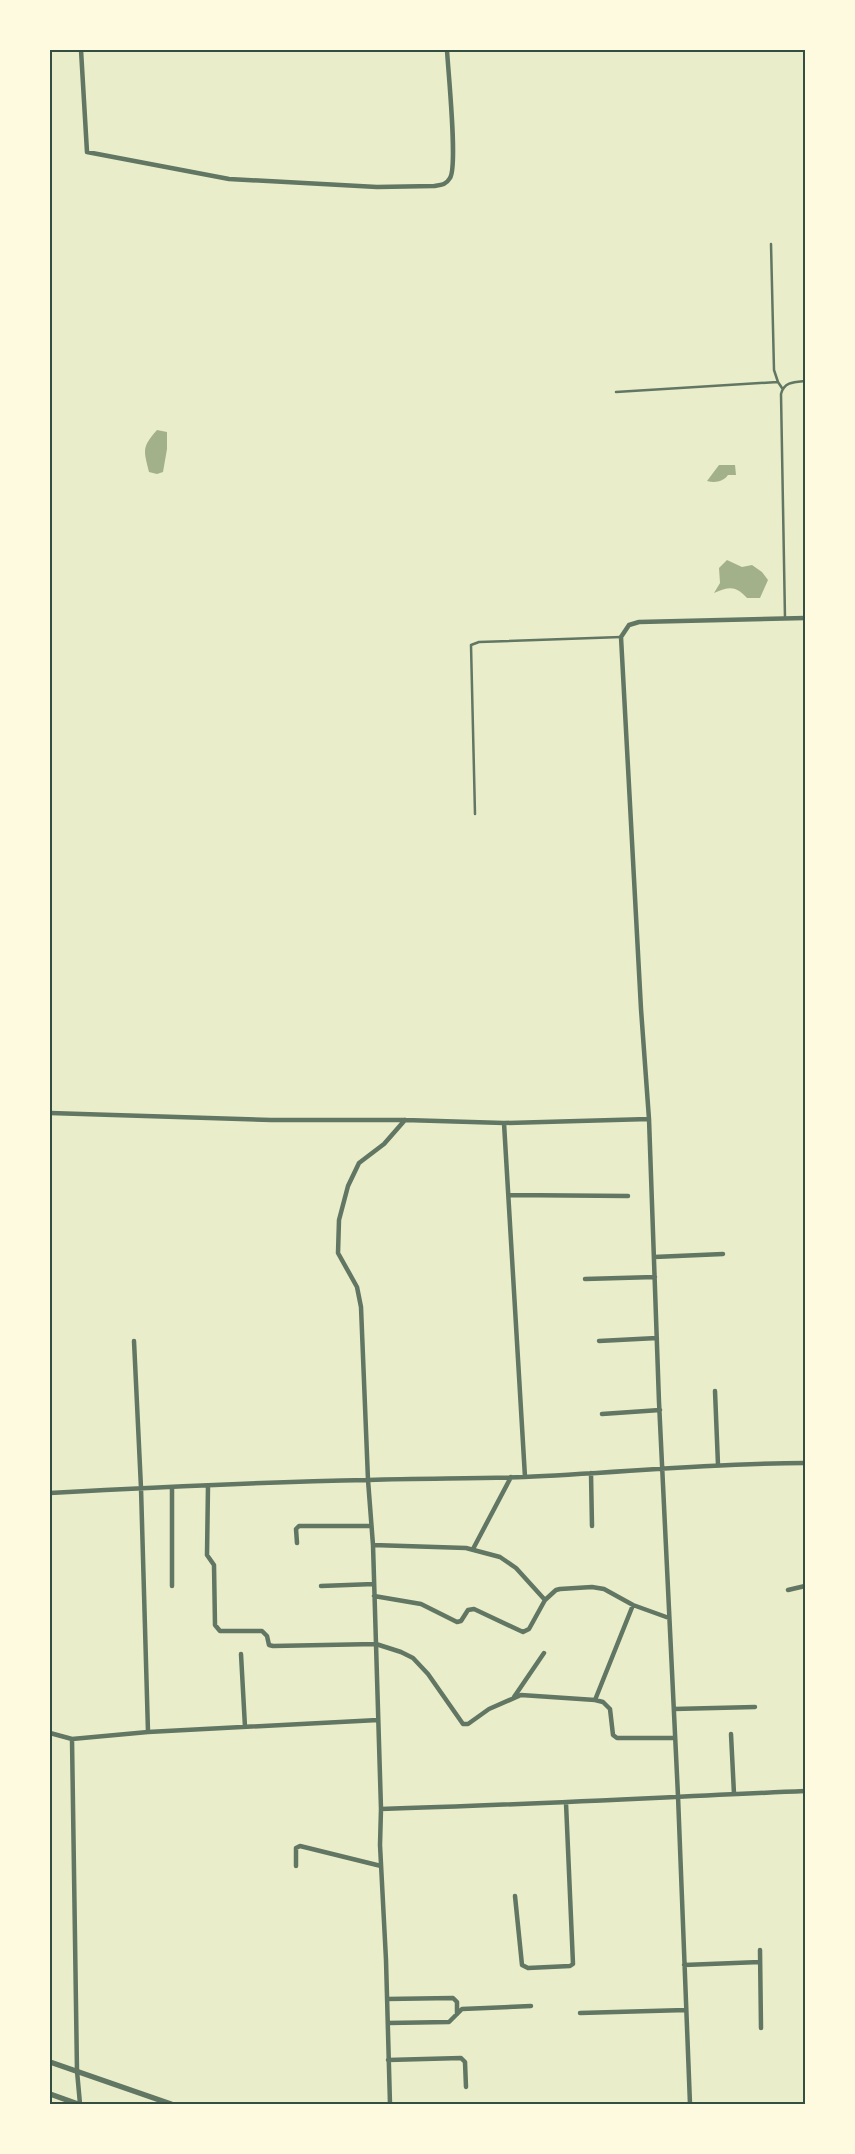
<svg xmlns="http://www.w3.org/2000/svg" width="855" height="2154" viewBox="0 0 855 2154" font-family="Karla,sans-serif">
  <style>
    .water { fill: #a3b18a }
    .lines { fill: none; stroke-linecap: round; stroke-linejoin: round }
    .service { stroke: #617663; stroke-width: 2.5 }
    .minor { stroke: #617663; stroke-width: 4.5 }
    .tertiary { stroke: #617663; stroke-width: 5.5 }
    .neatline { fill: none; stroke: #344e41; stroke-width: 2 }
  </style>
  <rect width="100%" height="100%" fill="#e9edc9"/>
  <path class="water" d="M157 430 167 432V449L163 472 157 474 149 472C144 451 141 448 157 430Z
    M719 465H735L736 475H728C723 482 715 483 707 481Z
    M727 560 742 567 752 565 762 572 768 580 760 598H747C735 585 729 587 714 593L720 583 719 568Z"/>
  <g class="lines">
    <path class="service" d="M771 244 774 370 778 382 782 388
      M616 392 778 382
      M785 618 781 394C784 382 794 382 805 381
      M475 814 471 645 479 642 621 637"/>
    <path class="minor" d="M81 50 87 152 229 179 377 187 434 186C441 185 446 185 450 178 458 166 448 70 447 50
      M50 1113 271 1120H405L504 1123 649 1119
      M504 1123 525 1477
      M509 1195 628 1196
      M654 1257 723 1254
      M585 1279 655 1277
      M134 1341 141 1488 148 1732
      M599 1341 657 1338
      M715 1391 718 1465
      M602 1414 660 1410
      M591 1473 592 1526
      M208 1486 207 1555 214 1565 215 1625 220 1631H262L267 1636 269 1645 273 1646 376 1644 401 1652 413 1658 428 1674 463 1724H468L489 1709 521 1695 595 1700 603 1702 610 1709 613 1735 617 1738H675
      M50 1493C156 1487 262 1482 369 1480 421 1478 473 1479 524 1477 618 1473 711 1463 805 1463
      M297 1543 296 1529 299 1526H371
      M373 1545 466 1548 500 1557 516 1568 545 1600 556 1590 560 1589 592 1587 604 1589 633 1605 669 1618
      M473 1549 511 1477
      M172 1586V1488
      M321 1586 374 1584
      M788 1590 805 1586
      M374 1596 421 1604 457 1622 461 1621 468 1610 474 1609 523 1632 529 1629 545 1600
      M241 1654 245 1727
      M514 1697 544 1653
      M595 1700 633 1605
      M674 1709 755 1707
      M50 1733 72 1739 148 1732 378 1720
      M731 1734 734 1794
      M72 1739 77 2071 80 2104
      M381 1809C523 1805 664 1797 805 1791
      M296 1866V1848L300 1846 381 1866
      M515 1896 522 1965 528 1968 570 1966 573 1964 566 1803
      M760 1950 761 2028
      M684 1965 760 1962
      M387 1999 453 1998 457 2002V2014
      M580 2013 686 2010
      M388 2023 449 2022 462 2009 531 2006
      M388 2060 461 2058 465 2062 466 2087
      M390 2104 386 1960 380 1845 381 1809 373 1545 368 1480 361 1307 357 1287 338 1253 339 1220 348 1186 359 1163 384 1144 405 1120
      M690 2104 678 1796 659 1402 649 1119 641 1009 621 637 629 625 639 622 805 618"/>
    <path class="tertiary" d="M50 2062 171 2104
      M50 2094 78 2104"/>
  </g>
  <rect width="855" height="2154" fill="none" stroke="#fefae0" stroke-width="102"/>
  <rect x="51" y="51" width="753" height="2052" class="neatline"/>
</svg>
